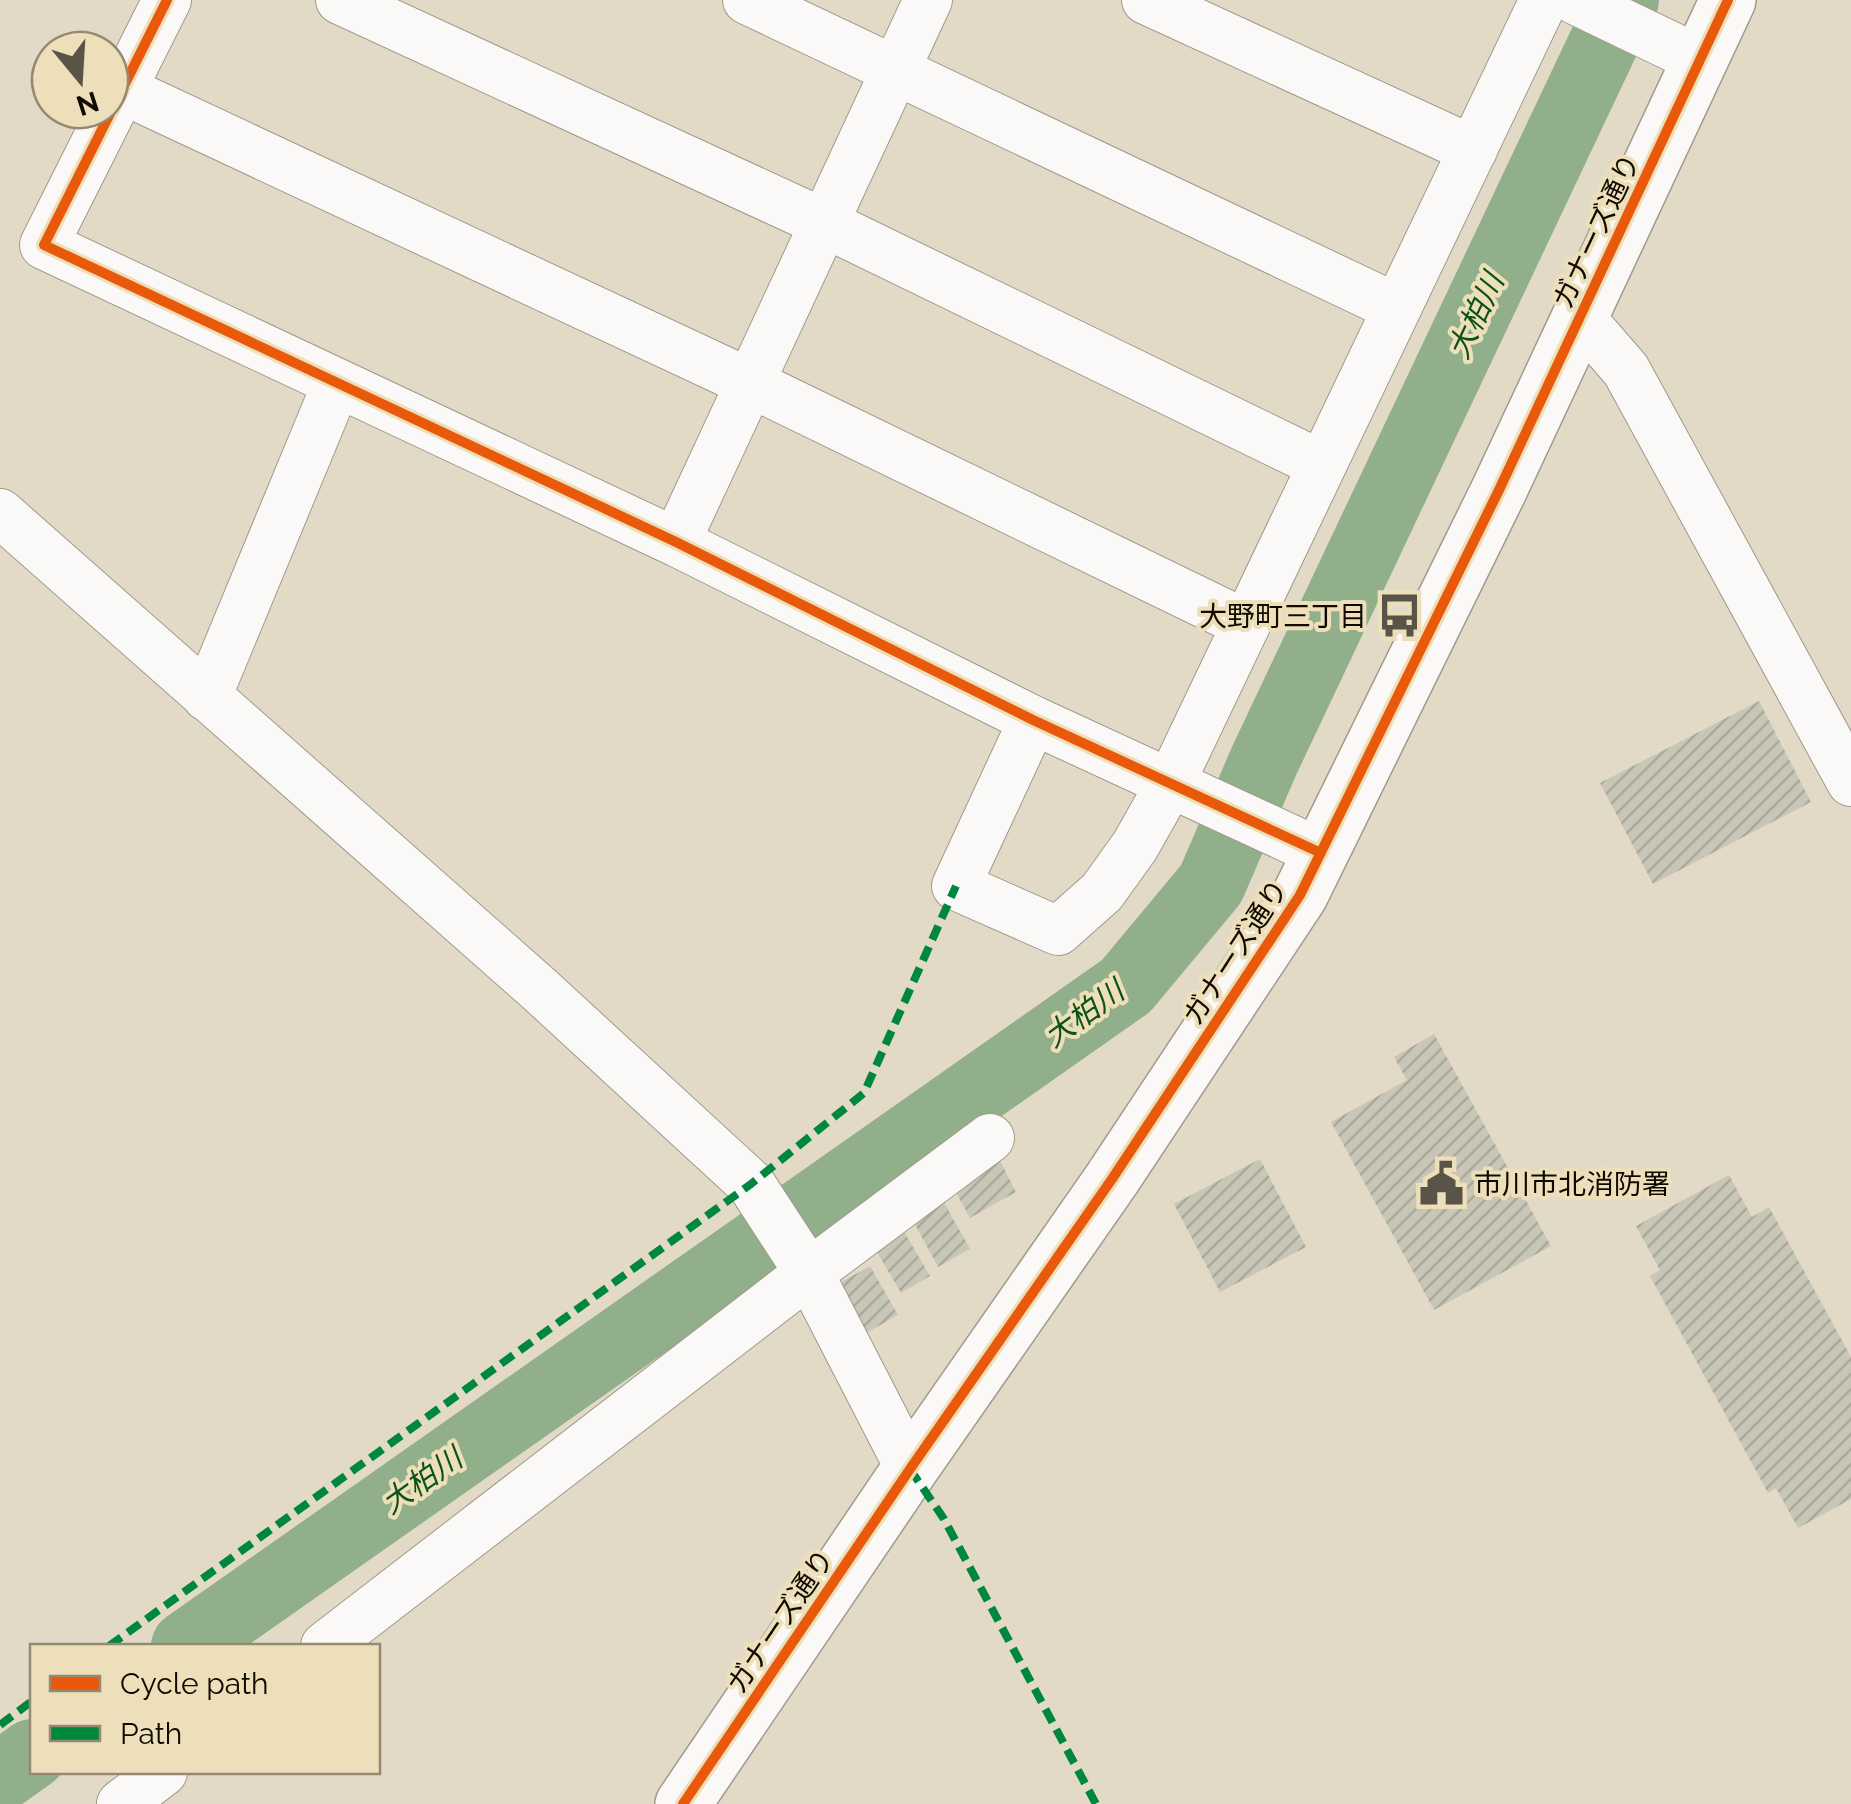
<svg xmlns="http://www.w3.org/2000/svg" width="1851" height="1804" viewBox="0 0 1851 1804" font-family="Raleway,'Noto Sans JP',sans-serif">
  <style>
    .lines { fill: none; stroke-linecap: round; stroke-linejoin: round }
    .river { stroke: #92af8c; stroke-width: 70 }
    .building { fill: url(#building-hatch) }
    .minor-casing { stroke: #9f9a8b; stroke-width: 50 }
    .tertiary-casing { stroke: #9f9a8b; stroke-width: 58 }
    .minor { stroke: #fbf9f7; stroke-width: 48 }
    .tertiary { stroke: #fbf9f7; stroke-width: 55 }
    .quiet { stroke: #00873e; stroke-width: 8; stroke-dasharray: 15 8; stroke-linecap: butt }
    .cycleway-casing { stroke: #eedfbb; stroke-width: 16 }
    .cycleway { stroke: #e8590c; stroke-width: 10 }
    .labels { text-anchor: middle; stroke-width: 8; stroke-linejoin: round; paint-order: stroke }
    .street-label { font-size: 28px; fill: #100b02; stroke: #eedfbb }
    .poi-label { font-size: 28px; fill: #100b02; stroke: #eedfbb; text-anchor: end }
    .water-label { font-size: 30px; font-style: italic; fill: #0c531a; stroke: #eedfbb }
  </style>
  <defs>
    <pattern id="building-hatch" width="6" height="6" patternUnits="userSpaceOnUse" patternTransform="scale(2.5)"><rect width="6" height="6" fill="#c8c6b6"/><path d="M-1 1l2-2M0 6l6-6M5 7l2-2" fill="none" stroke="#aba99b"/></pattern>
  </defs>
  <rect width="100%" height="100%" fill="#e2dac7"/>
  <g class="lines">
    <path class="river" d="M186 1646 1126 986 1211 884 1264 761 1624 0
      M0 1777 32 1754"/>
  </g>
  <path class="building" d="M1759 701 1811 802 1653 884 1600 783Z
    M1434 1034 1551 1246 1434 1310 1331 1122 1407 1080 1394 1057Z
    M1260 1159 1306 1247 1220 1292 1174 1204Z
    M1000 1161 1016 1192 970 1218 953 1187Z
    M1729 1175 1752 1217 1769 1207 1851 1357V1499L1798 1528 1776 1488 1768 1493 1650 1276 1660 1270 1636 1226Z
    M941 1197 970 1249 938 1267 910 1215Z
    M903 1230 930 1276 901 1293 874 1247Z
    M870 1266 898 1315 866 1333 838 1284Z"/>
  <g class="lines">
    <defs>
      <path id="minor" d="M167 0 44 245 676 542 1033 720 1321 853
        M340 0 824 223 1322 465
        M747 0 1397 308
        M1146 0 1473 150
        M1575 0 1700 60
        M121 89 750 383 1246 624
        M1580 317 1626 370 1851 782
        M0 513 539 989 751 1184 809 1273 910 1469
        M676 542 928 0
        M207 697 337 383
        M1033 720 956 886 1058 931 1102 892 1135 846 1170 784 1544 0
        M325 1646 809 1273 990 1138
        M121 1804 163 1772"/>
      <path id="tertiary" d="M683 1804 910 1469 1112 1179 1300 895 1499 490 1728 0"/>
    </defs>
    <use href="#minor" class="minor-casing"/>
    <use href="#tertiary" class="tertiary-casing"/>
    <use href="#minor" class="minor"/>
    <use href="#tertiary" class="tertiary"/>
    <path class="quiet" d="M910 1469 944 1519 1096 1804
      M109 1646 751 1184 864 1093 956 886
      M0 1725 32 1701"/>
    <defs>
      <path id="cycleway" d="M167 0 44 245 676 542 1033 720 1321 853
        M683 1804 910 1469 1112 1179 1300 895 1499 490 1728 0"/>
    </defs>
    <use href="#cycleway" class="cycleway-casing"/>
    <use href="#cycleway" class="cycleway"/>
  </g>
  <defs>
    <symbol id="bus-bare" viewBox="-9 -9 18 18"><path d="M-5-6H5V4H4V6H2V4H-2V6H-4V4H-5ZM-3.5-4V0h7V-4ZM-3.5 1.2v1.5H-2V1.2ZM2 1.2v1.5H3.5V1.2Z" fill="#5a5347" stroke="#eedfbb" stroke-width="2.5" paint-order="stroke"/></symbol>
    <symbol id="civic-bare" viewBox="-9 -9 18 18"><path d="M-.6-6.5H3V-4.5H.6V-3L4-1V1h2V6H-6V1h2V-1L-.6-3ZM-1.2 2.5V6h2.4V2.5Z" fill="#5a5347" stroke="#eedfbb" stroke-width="2.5" paint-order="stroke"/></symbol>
  </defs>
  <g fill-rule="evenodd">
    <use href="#bus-bare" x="1368" y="584" width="63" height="63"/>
    <use href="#civic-bare" x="1410" y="1152" width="63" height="63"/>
  </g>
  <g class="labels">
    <g class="street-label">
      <text transform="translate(1596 231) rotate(-65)" y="10">ガナーズ通り</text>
      <text transform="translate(1235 952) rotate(-57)" y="10">ガナーズ通り</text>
      <text transform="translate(780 1621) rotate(-56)" y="10">ガナーズ通り</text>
    </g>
    <g class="poi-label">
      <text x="1367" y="626">大野町三丁目</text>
      <text x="1474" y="1194" text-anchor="start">市川市北消防署</text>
    </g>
    <g class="water-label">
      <text transform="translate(1476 316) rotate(-65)" y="10">大柏川</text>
      <text transform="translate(1084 1014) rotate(-36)" y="10">大柏川</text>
      <text transform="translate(422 1481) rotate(-35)" y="10">大柏川</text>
    </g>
  </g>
  <rect x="30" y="1644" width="350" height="130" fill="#eedfbb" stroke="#958a71" stroke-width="2.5"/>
  <rect x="50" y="1676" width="50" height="15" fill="#e8590c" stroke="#958a71" stroke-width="2.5"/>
  <text x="120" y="1694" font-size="30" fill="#100b02">Cycle path</text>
  <rect x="50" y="1726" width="50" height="15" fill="#00873e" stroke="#958a71" stroke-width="2.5"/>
  <text x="120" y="1744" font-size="30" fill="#100b02">Path</text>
  <g transform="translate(80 80) rotate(162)"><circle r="48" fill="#eedfbb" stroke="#958a71" stroke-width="2.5"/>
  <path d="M0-8L18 38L0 25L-18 38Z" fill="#5a5347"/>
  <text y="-15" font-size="28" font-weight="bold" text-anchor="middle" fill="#100b02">N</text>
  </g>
</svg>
